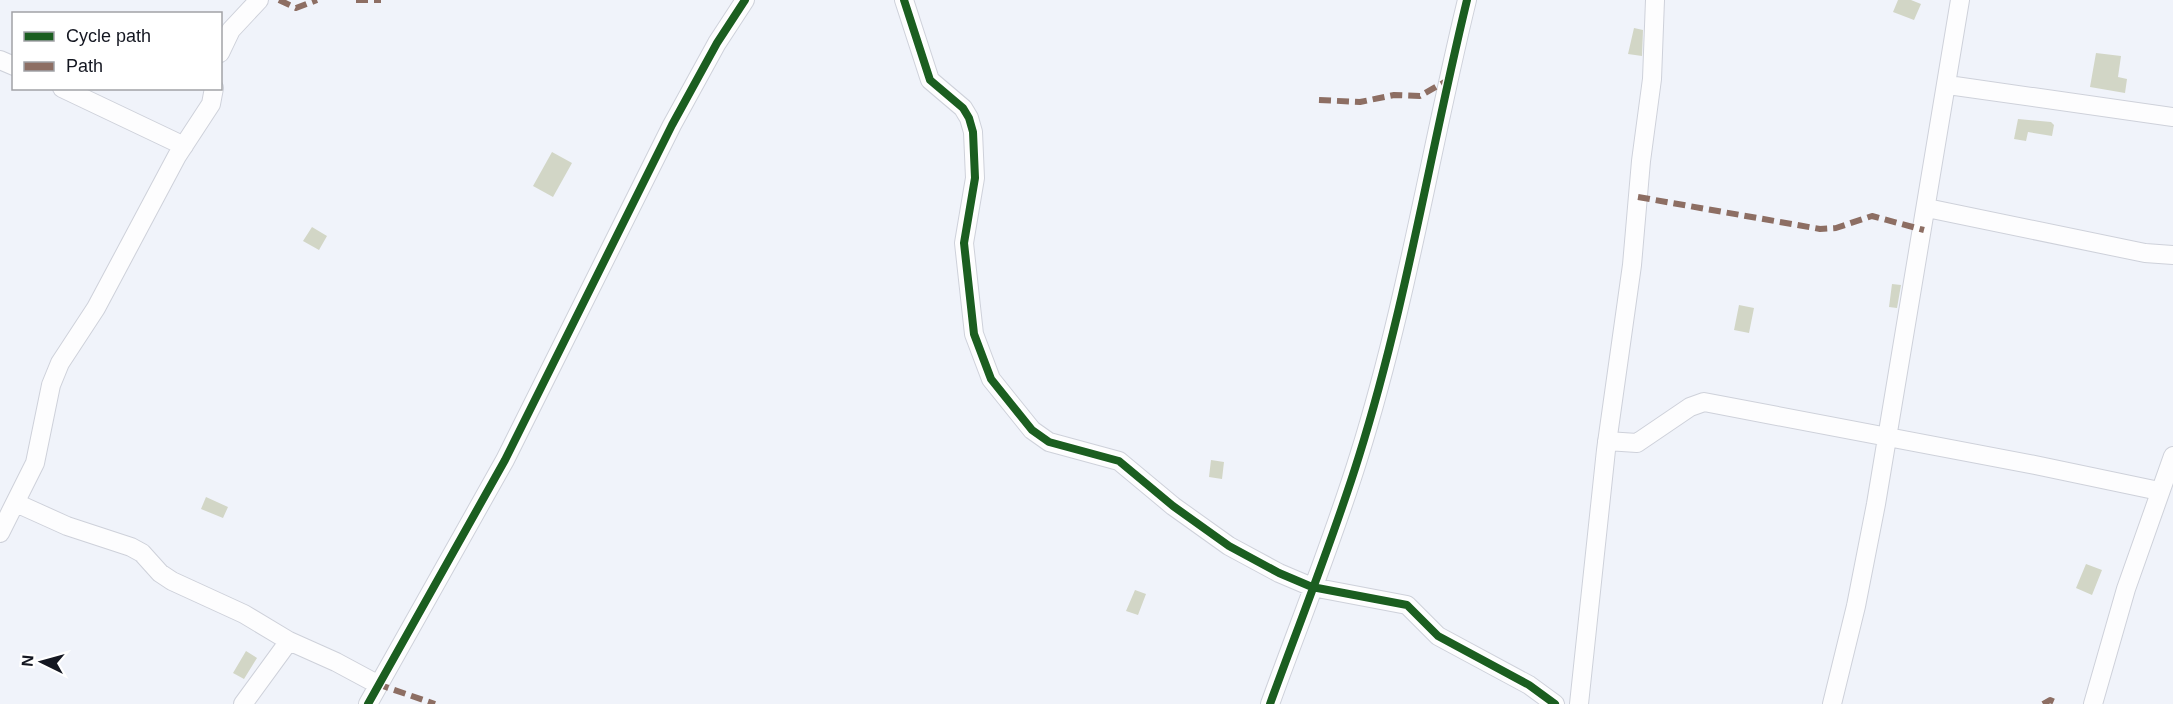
<svg xmlns="http://www.w3.org/2000/svg" width="2173" height="704" viewBox="0 0 2173 704" font-family="Helvetica,sans-serif">
  <style>
    .building { fill: #d2d6c6 }
    .lines { fill: none; stroke-linecap: round; stroke-linejoin: round }
    .minor-casing { stroke: #ced1da; stroke-width: 20 }
    .minor { stroke: #fdfdfe; stroke-width: 18 }
    .quiet { stroke: #8d6e63; stroke-width: 6; stroke-dasharray: 12 6; stroke-linecap: butt }
    .cycleway-casing { stroke: #fff; stroke-width: 11 }
    .cycleway { stroke: #1b5e20; stroke-width: 8 }
  </style>
  <rect width="100%" height="100%" fill="#f0f3fa"/>
  <path class="building" d="M1898 0H1911L1921 4 1914 20 1893 12Z
    M1634 28 1643 30 1642 56 1628 54Z
    M2096 53 2121 56 2118 77 2127 79 2125 93 2090 87Z
    M2018 119 2051 122 2054 125 2052 136 2028 132 2026 141 2014 139Z
    M552 152 572 163 553 197 533 186Z
    M312 227 327 236 319 250 303 241Z
    M1892 284 1901 285 1897 308 1889 307Z
    M1739 305 1754 308 1749 333 1734 330Z
    M1211 460 1224 462 1222 479 1209 477Z
    M206 497 228 507 223 518 201 509Z
    M2086 564 2102 570 2092 595 2076 588Z
    M1135 590 1146 594 1138 615 1126 611Z
    M246 651 257 658 244 679 233 673Z"/>
  <g class="lines">
    <defs>
      <path id="minor" d="M904 0 930 80 963 108 969 118 973 132 975 178 964 243 974 334 991 379 1032 430 1049 442 1119 461 1173 506 1229 546 1279 573 1312 587 1407 605 1438 636 1529 685 1555 704
        M220 53 231 30 259 0
        M0 60 14 66
        M1948 85 2173 117
        M62 88 184 146
        M1927 208 2145 253 2173 255
        M1607 441 1637 443 1690 407 1704 402 2035 465 2159 491
        M16 503 67 526 131 547 142 553 160 573 172 581 244 614 289 641 336 662 377 684
        M0 533 35 463 51 385 60 363 96 308 177 156 211 104 214 88
        M243 704 289 641
        M368 704 505 460 672 125 717 43 745 0
        M1270 704C1300 621 1333 540 1359 456 1406 306 1430 152 1467 0
        M1579 704 1606 450 1632 265 1641 161 1652 79 1655 0
        M1832 704 1856 606 1876 504 1960 0
        M2093 704 2126 589 2173 456"/>
    </defs>
    <use href="#minor" class="minor-casing"/>
    <use href="#minor" class="minor"/>
    <path class="quiet" d="M279 0 296 8 317 0
      M356 0H381
      M1319 100 1360 102 1394 95 1420 96 1448 80
      M1638 197 1820 229 1836 228 1872 216 1924 230
      M377 684 435 704
      M2043 704 2050 700 2059 704"/>
    <defs>
      <path id="cycleway" d="M904 0 930 80 963 108 969 118 973 132 975 178 964 243 974 334 991 379 1032 430 1049 442 1119 461 1173 506 1229 546 1279 573 1312 587 1407 605 1438 636 1529 685 1555 704
        M368 704 505 460 672 125 717 43 745 0
        M1270 704C1300 621 1333 540 1359 456 1406 306 1430 152 1467 0"/>
    </defs>
    <use href="#cycleway" class="cycleway-casing"/>
    <use href="#cycleway" class="cycleway"/>
  </g>
  <rect x="12" y="12" width="210" height="78" fill="#ffffff" stroke="#a1a2a6" stroke-width="1.5"/>
  <rect x="24" y="32" width="30" height="9" fill="#1b5e20" stroke="#a1a2a6" stroke-width="1.5"/>
  <text x="66" y="42" font-size="18" fill="#141721">Cycle path</text>
  <rect x="24" y="62" width="30" height="9" fill="#8d6e63" stroke="#a1a2a6" stroke-width="1.5"/>
  <text x="66" y="72" font-size="18" fill="#141721">Path</text>
  <g transform="translate(42 662) rotate(275)" stroke="#ffffff" stroke-width="4.5" paint-order="stroke">
  <path d="M0-4.5L10 22L0 15L-10 22Z" fill="#141721"/>
  <text y="-9" font-size="16" font-weight="bold" text-anchor="middle" fill="#141721">N</text>
  </g>
</svg>
